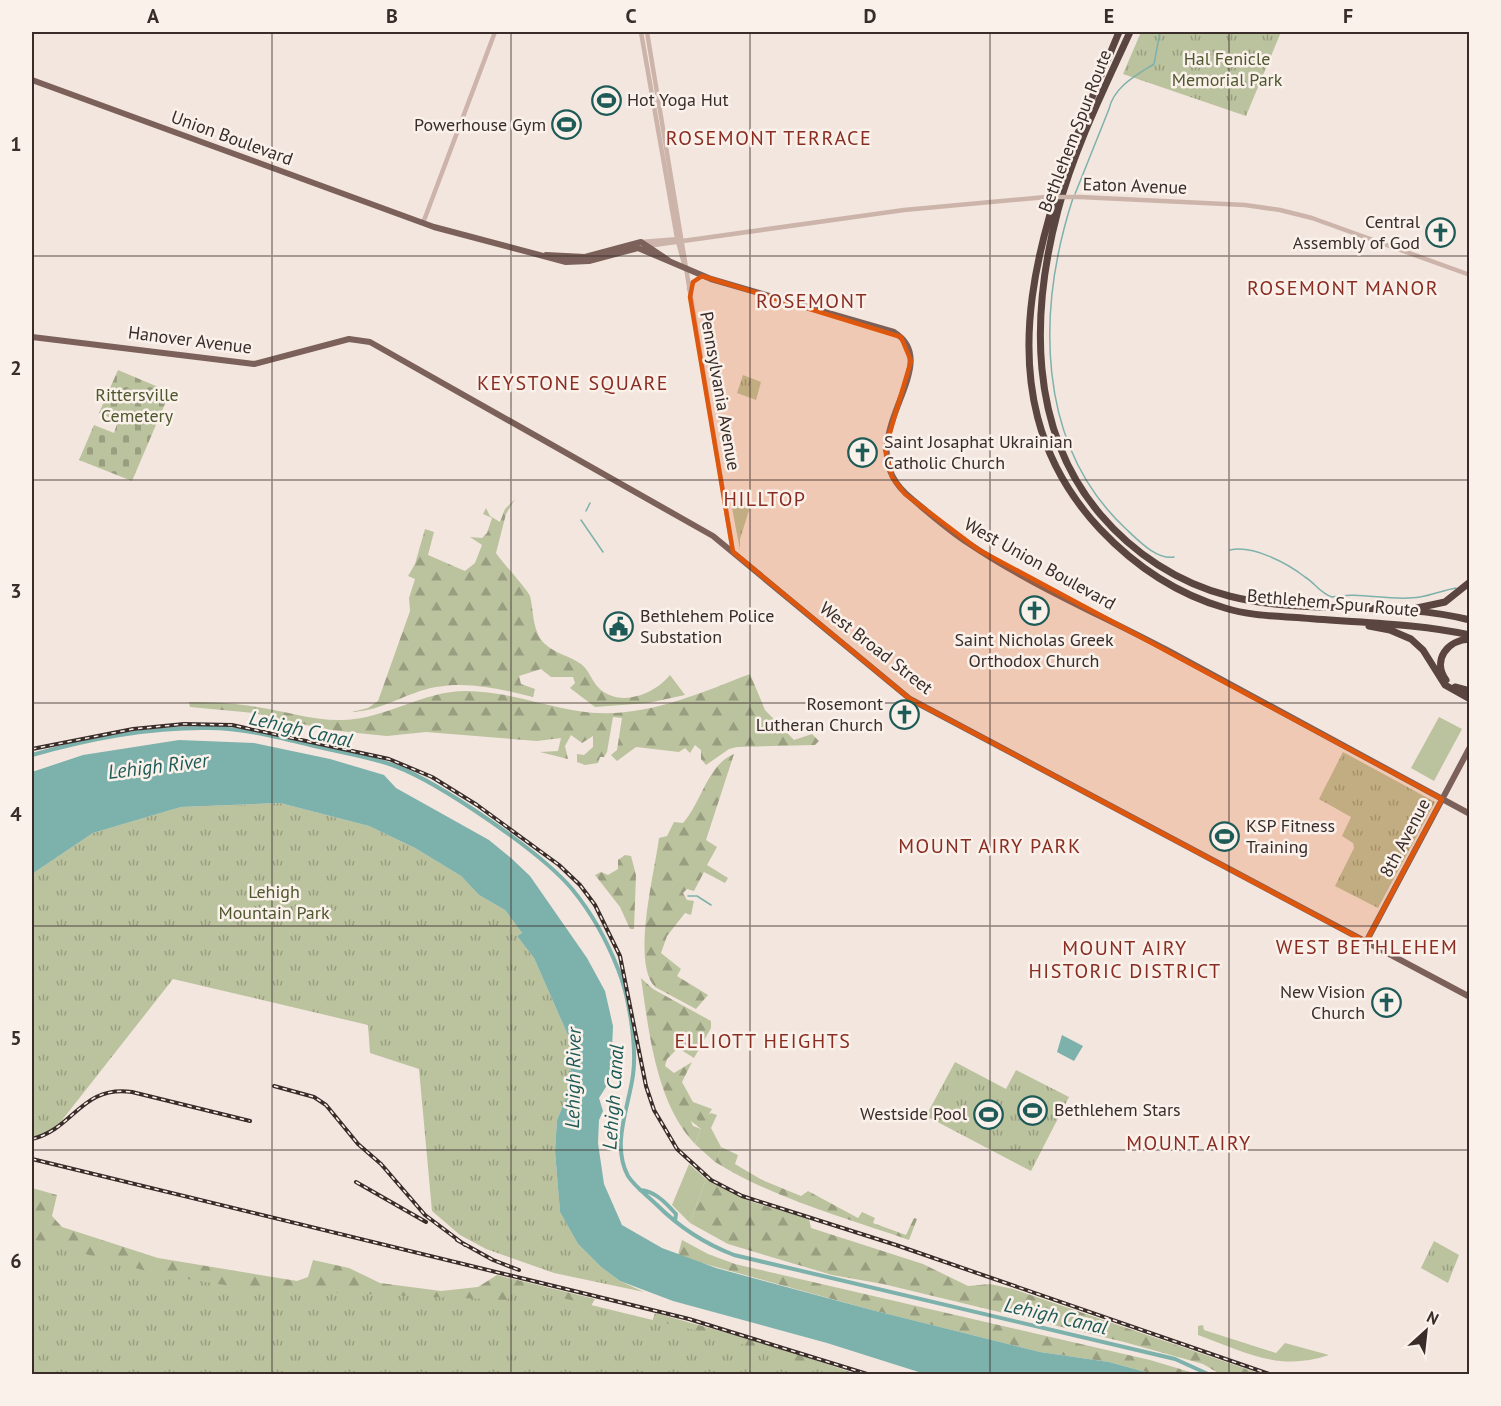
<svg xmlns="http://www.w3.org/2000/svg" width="1501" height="1406" viewBox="0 0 1501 1406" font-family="'PT Sans',sans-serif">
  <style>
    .grass { fill: #bbc29e }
    .forest { fill: url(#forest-firs) }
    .cemetery { fill: url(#cemetery-stones) }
    .park { fill: url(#park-tufts) }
    .water { fill: #7db1ac }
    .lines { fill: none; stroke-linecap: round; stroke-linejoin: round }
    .stream { stroke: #7db1ac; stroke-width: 1.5 }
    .canal { stroke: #7db1ac; stroke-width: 4 }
    .minor { stroke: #ccb4aa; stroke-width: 4.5 }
    .major { stroke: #7b615a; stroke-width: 6 }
    .highway { stroke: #5a4540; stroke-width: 7 }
    .rail-casing { stroke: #392c29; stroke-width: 4 }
    .rail { stroke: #faf1eb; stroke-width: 1.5; stroke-dasharray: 4.5; stroke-linecap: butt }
    .minor-bridge { stroke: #ccb4aa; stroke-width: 4.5 }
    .marked { fill: #df570d; fill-opacity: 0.2; stroke: #df570d; stroke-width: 4.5; stroke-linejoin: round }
    .grid { fill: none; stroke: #392c29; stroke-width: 1.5; stroke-opacity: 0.55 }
    .labels { text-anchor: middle; stroke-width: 5; stroke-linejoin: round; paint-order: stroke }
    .park-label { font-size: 18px; fill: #4e572d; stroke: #faf1eb }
    .poi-label { font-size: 18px; fill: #392c29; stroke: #faf1eb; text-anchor: start }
    .street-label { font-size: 18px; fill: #392c29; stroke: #faf1eb }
    .neighbourhood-label { font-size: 20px; letter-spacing: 1.5px; fill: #892c21; stroke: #faf1eb }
    .water-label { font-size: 20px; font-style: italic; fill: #1e5b57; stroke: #faf1eb }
    .neatline { fill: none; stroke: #392c29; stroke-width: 2 }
    .grid-label { font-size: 20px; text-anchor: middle; font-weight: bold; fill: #392c29 }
  </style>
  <defs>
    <pattern id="forest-firs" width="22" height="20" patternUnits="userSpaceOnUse" patternTransform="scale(1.5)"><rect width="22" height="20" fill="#bbc29e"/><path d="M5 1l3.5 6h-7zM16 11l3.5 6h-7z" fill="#999e81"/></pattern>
    <pattern id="cemetery-stones" width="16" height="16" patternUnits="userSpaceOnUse" patternTransform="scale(1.5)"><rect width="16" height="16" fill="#bbc29e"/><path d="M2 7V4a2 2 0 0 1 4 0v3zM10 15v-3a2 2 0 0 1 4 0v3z" fill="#999e81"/></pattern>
    <pattern id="park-tufts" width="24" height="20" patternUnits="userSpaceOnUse" patternTransform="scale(1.5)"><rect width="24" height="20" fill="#bbc29e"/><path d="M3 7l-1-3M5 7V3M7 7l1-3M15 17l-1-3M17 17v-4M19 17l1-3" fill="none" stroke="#999e81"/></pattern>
  </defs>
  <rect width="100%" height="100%" fill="#f3e6de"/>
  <path class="grass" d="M1439 717 1462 729 1434 781 1411 768Z
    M711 1113 717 1115 711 1128 721 1147 715 1162 695 1144 701 1129 691 1121 694 1116 705 1117Z
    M689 1164 706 1179 690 1223 672 1205Z
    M1203 1325 1204 1330 1276 1353 1285 1343 1329 1355C1279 1372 1245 1352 1198 1335V1326Z"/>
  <path class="forest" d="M515 499 506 514 496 553C502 562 528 590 530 596 534 611 532 632 545 644 554 653 570 656 581 664 589 670 591 679 597 686 617 709 654 695 670 675L685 695 648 703 595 707 570 688 575 683 573 677H551L541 669 519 676 521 684 535 689 533 697C501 689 469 681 436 687 407 692 382 711 352 712L368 708 378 701 410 611 409 598 415 579 408 576 415 564 425 529 434 532 428 555 465 571 475 563 482 545 470 537 482 538 487 533 492 518 483 514 486 508 490 516 500 522 505 509Z
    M750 674 765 710 794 740 812 734 819 741 815 745 737 747 729 749 706 765 701 759V750L695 745 690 753 685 748 679 752 636 747 617 761 611 755 617 750 622 718 613 717 607 752 604 757H600L598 763 585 765 577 762V754L584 755 593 747V736L582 743 571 735 565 746 568 759 540 752 558 751 561 738 537 741 426 732 387 736 357 733 324 729 254 713 190 707 189 702C212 702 234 703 257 707 286 711 313 721 343 720 386 719 422 691 466 691 503 691 542 705 578 711 639 721 695 695 750 674Z
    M734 754 706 840 717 847 707 865 728 878 725 883 704 872 694 891 687 889 683 893 687 900 694 901 691 915 685 913 667 936 661 953 681 969 677 976 708 995 696 1009 655 987C631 962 655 871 659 838L667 836 674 822 683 823C702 802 707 765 734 754Z
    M625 855 631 856 636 875 634 929H630L620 907 595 875 601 872 608 875 618 869V860Z
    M641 978 653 989 711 1021V1028L694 1058 678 1048 667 1059 665 1066 674 1073 692 1062 682 1082 693 1102 712 1109 702 1126 695 1116 691 1121 693 1126 701 1129 695 1144C656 1103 649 1032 641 978Z
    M721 1147 738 1155 735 1164 762 1180 801 1196 808 1191 858 1218 862 1212 875 1218 873 1223 906 1235 914 1218 917 1219 909 1240C843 1217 775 1199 715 1162Z
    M706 1179 752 1202 809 1219 811 1228 923 1264 968 1286 990 1284 1013 1289 1261 1374H1220L1203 1364 1124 1342 883 1284 832 1275 728 1244 690 1223Z
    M32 1188 57 1195 52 1216 62 1227 158 1258 297 1281 308 1277 313 1260 349 1268 380 1283 441 1291 478 1287 497 1275 595 1299 581 1323 32 1374Z
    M682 1240 708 1254 735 1264 1150 1360 1197 1374H1153L1109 1362 1040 1352 872 1310 687 1259 678 1255Z
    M655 1313 775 1346 856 1374H634Z"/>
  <path class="cemetery" d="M118 370 170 392 132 481 79 460 94 425 114 433 118 421 99 413Z"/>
  <path class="park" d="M1141 32H1281L1246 116 1123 74Z
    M743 375 761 382 756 400 737 393Z
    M730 497 751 504 740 539V550Z
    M1343 752 1435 802 1378 908 1335 886 1354 848 1353 843 1342 836 1351 817 1319 799Z
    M280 803 369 826 415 848 461 876 479 895 505 910 522 933 517 936 534 958 574 1049 565 1101 557 1120 555 1151 560 1212 578 1244 601 1267 620 1281 644 1292 554 1273 486 1249 460 1235 432 1211 419 1069 370 1053 368 1025 173 979 59 1124 49 1132 32 1137V874L93 833 181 807Z
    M955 1062 1006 1089 1016 1070 1069 1097 1031 1171 926 1116Z
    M32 1239 157 1274 249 1289 508 1300 509 1285 706 1333 839 1374H32Z
    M1434 1241 1459 1255 1448 1283 1421 1268Z"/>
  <path class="water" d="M179 740 254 743 330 759 384 775 396 788 489 840 511 858 530 876 587 958 605 991 613 1026 612 1049 615 1055 611 1079 599 1098 603 1111 599 1120 598 1143 604 1184 622 1225 662 1248 716 1268 872 1310 1040 1352 1109 1362 1153 1374H925L827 1343 673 1301 620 1281 601 1267 578 1244 560 1212 555 1151 557 1120 565 1101 574 1049 534 958 517 936 522 933 505 910 479 895 461 876 415 848 369 826 280 803 181 807 93 833 32 874V772L83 755Z
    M1062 1035 1083 1046 1074 1061 1057 1052Z"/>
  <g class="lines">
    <path class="stream" d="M1075 194 1109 109C1114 87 1135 76 1154 64L1160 32
      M1073 198C1037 309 1035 443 1125 528 1137 539 1156 560 1174 557
      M586 511 590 503
      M581 520 603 552
      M1230 550C1253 545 1287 563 1305 577 1315 583 1320 593 1332 597 1360 591 1391 602 1420 597 1432 595 1444 590 1456 588
      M688 896H697L711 905"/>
    <path class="canal" d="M32 755C88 739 150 727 209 728 243 728 277 737 310 745 338 752 368 756 395 766 440 783 541 852 572 889 591 912 607 941 618 969 629 996 637 1046 633 1075 629 1106 611 1145 628 1176 635 1187 648 1196 657 1205 680 1228 703 1243 734 1255L1175 1359 1208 1374
      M640 1190C655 1191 666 1203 676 1214L675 1221"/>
    <path class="minor" d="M641 32 677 238 685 267
      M647 32 733 552
      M1080 197 1245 205 1280 210 1312 218 1470 275
      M423 223 495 32
      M641 242 679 239
      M647 246 904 210 1046 197
      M689 289 693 282 702 276"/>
    <path class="major" d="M32 80 434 227 566 262 589 261 638 248 711 279 894 332C950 367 841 442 911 498 929 513 948 530 968 543 1030 585 1101 615 1167 650 1268 704 1369 759 1470 814
      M546 255 585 257 641 242 668 260
      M32 337 254 364 349 339 370 342 713 536 910 699 1470 997
      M1366 942 1470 747"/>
    <path class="highway" d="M1119 32C1055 187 963 383 1100 529 1134 565 1177 594 1225 608 1250 616 1277 616 1303 618 1359 623 1414 623 1470 635
      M1130 32C1104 89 1074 149 1058 210 1031 312 1028 429 1100 514 1133 553 1178 583 1229 596 1307 616 1391 600 1470 620
      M1417 608 1445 602 1470 582
      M1369 626 1390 630 1411 639 1423 650 1445 685 1470 699
      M1446 680C1432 660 1447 640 1470 639
      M1455 687 1470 691"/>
    <defs>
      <path id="rail" d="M32 749 133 729 184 724 232 725 389 759 432 777 477 805 559 865 580 885 595 905 620 956 646 1086 654 1110 677 1149 711 1180 742 1196 896 1245 1269 1374
        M274 1086 314 1097 326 1105 358 1144 381 1164 425 1215 465 1245
        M32 1139C74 1129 81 1085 132 1092L250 1121
        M32 1159 689 1319 867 1374
        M356 1182 426 1222
        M457 1240 493 1260 519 1270"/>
    </defs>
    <use href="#rail" class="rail-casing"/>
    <use href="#rail" class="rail"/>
    <path class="minor-bridge" d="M1046 197H1080"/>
  </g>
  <path class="marked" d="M702 276 901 337 911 361 885 449 892 477 905 494 979 550 1442 799 1366 942 910 699 733 552 690 297 693 282Z"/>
  <path class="grid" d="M272 32V1374M511 32V1374M750 32V1374M990 32V1374M1229 32V1374M32 256H1470M32 480H1470M32 703H1470M32 926H1470M32 1150H1470"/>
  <defs>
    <symbol id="stadium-ring" viewBox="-11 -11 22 22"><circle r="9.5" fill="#faf1eb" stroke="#1e5b57" stroke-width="1.5"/><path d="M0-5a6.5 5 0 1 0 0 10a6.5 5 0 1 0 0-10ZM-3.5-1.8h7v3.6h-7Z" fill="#1e5b57"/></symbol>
    <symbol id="church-ring" viewBox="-11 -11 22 22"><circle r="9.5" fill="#faf1eb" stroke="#1e5b57" stroke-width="1.5"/><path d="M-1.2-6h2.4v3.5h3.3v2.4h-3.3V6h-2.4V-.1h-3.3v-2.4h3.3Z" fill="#1e5b57"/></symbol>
    <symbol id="civic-ring" viewBox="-11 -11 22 22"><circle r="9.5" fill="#faf1eb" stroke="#1e5b57" stroke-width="1.5"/><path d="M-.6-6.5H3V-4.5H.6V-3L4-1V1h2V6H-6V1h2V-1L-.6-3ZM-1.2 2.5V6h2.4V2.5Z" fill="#1e5b57"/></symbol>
  </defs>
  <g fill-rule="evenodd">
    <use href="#stadium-ring" x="590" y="84" width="33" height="33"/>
    <use href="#stadium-ring" x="550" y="108" width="33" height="33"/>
    <use href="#church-ring" x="1424" y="216" width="33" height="33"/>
    <use href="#church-ring" x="846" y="436" width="33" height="33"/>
    <use href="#church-ring" x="1018" y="594" width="33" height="33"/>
    <use href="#civic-ring" x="602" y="610" width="33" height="33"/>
    <use href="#church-ring" x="888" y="698" width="33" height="33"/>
    <use href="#stadium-ring" x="1208" y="820" width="33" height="33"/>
    <use href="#church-ring" x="1370" y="986" width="33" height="33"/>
    <use href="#stadium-ring" x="1016" y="1094" width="33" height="33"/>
    <use href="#stadium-ring" x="972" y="1098" width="33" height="33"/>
  </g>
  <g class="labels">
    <g class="park-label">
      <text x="1227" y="65">Hal Fenicle<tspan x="1227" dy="21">Memorial Park</tspan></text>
      <text x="137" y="401">Rittersville<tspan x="137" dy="21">Cemetery</tspan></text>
      <text x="274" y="898">Lehigh<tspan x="274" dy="21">Mountain Park</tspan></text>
    </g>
    <g class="poi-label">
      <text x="627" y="106">Hot Yoga Hut</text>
      <text x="546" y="131" text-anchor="end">Powerhouse Gym</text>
      <text x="1420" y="228" text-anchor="end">Central<tspan x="1420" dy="21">Assembly of God</tspan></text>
      <text x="884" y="448">Saint Josaphat Ukrainian<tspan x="884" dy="21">Catholic Church</tspan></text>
      <text x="640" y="622">Bethlehem Police<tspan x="640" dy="21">Substation</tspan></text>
      <text x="1034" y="646" text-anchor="middle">Saint Nicholas Greek<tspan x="1034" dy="21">Orthodox Church</tspan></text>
      <text x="883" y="710" text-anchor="end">Rosemont<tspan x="883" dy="21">Lutheran Church</tspan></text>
      <text x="1246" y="832">KSP Fitness<tspan x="1246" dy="21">Training</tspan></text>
      <text x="1365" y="998" text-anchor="end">New Vision<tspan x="1365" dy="21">Church</tspan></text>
      <text x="1054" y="1116">Bethlehem Stars</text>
      <text x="967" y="1120" text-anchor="end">Westside Pool</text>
    </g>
    <g class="street-label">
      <text transform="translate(1075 131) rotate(-69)" y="6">Bethlehem Spur Route</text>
      <text transform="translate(232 138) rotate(20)" y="6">Union Boulevard</text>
      <text transform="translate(1135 186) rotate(2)" y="6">Eaton Avenue</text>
      <text transform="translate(190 340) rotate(7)" y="6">Hanover Avenue</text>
      <text transform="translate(720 391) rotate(80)" y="6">Pennsylvania Avenue</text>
      <text transform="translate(1040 564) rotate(29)" y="6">West Union Boulevard</text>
      <text transform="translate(1333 603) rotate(5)" y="6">Bethlehem Spur Route</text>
      <text transform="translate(876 648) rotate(38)" y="6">West Broad Street</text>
      <text transform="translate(1405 838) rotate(-62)" y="6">8th Avenue</text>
    </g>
    <g class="neighbourhood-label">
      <text x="769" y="145">ROSEMONT TERRACE</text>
      <text x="1343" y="295">ROSEMONT MANOR</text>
      <text x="812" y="308">ROSEMONT</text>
      <text x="573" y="390">KEYSTONE SQUARE</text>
      <text x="765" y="506">HILLTOP</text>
      <text x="990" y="853">MOUNT AIRY PARK</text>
      <text x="1367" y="954">WEST BETHLEHEM</text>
      <text x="1125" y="955">MOUNT AIRY<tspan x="1125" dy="23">HISTORIC DISTRICT</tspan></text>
      <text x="763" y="1048">ELLIOTT HEIGHTS</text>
      <text x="1189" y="1150">MOUNT AIRY</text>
    </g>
    <g class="water-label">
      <text transform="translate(301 729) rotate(13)" y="7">Lehigh Canal</text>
      <text transform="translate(158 766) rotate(-7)" y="7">Lehigh River</text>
      <text transform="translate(573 1078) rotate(-89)" y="7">Lehigh River</text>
      <text transform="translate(613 1097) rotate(-86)" y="7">Lehigh Canal</text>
      <text transform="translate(1056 1316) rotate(13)" y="7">Lehigh Canal</text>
    </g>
  </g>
  <rect width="1501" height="1406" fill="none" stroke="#faf1eb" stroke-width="66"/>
  <g transform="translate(1426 1331) rotate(27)" stroke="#faf1eb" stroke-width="4.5" paint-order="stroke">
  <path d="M0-4.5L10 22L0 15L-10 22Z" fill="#392c29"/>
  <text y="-9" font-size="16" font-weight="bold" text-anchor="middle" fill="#392c29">N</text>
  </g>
  <rect x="33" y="33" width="1435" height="1340" class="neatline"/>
  <g class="grid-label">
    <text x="153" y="23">A</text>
    <text x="392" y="23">B</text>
    <text x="631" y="23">C</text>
    <text x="870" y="23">D</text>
    <text x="1109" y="23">E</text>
    <text x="1348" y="23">F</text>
    <text x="16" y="151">1</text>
    <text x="16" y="375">2</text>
    <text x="16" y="598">3</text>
    <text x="16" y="821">4</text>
    <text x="16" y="1045">5</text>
    <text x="16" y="1268">6</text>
  </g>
</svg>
